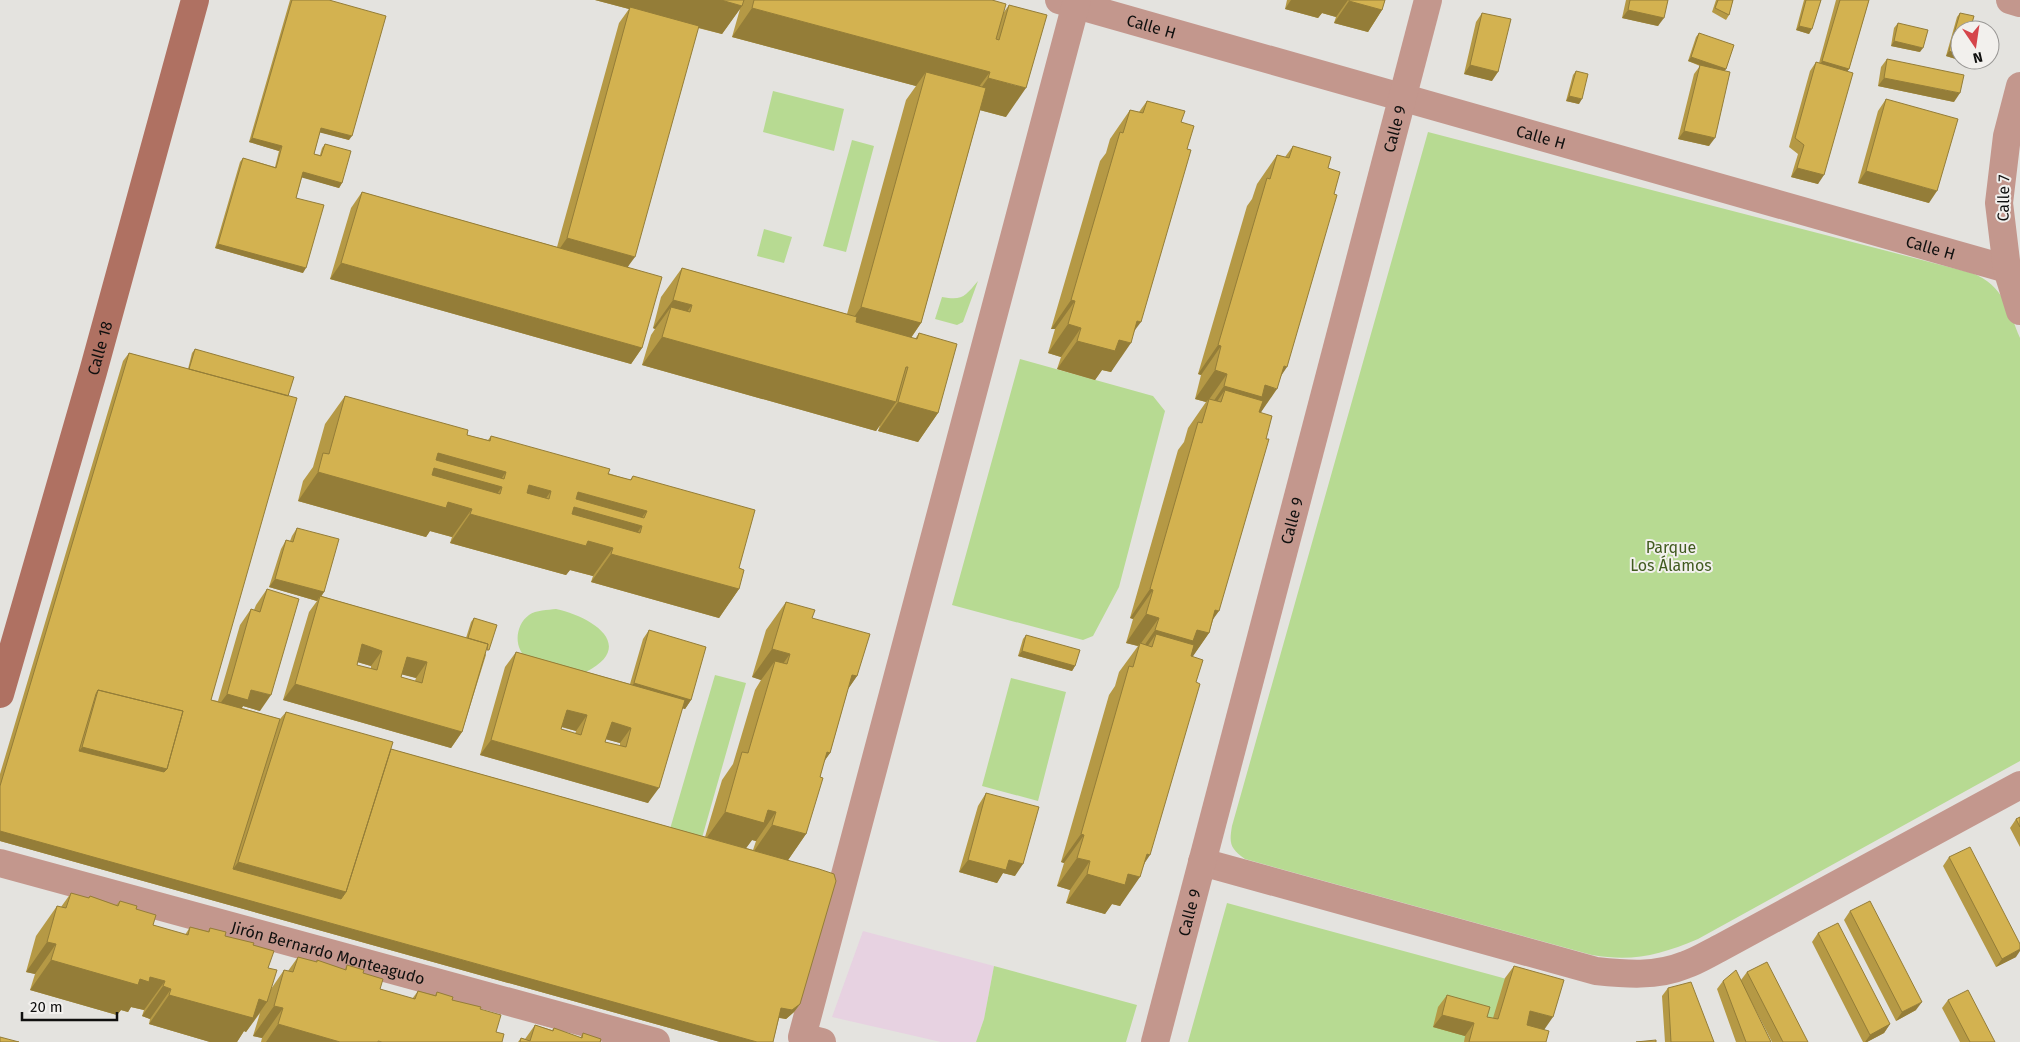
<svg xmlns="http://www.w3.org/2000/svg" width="2020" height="1042" viewBox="0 0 2020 1042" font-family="'Fira Sans',sans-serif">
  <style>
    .industrial { fill: #e7d2e1 }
    .green { fill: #b7da92 }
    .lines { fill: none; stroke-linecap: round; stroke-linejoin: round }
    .street { stroke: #c3978d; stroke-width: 28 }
    .secondary { stroke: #af7162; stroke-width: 28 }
    .wall { fill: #b59945; fill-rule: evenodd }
    .shaded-wall { fill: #947d38 }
    .building { fill: #d3b250; stroke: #947d38; fill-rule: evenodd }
    .labels { text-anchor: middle; stroke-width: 4; stroke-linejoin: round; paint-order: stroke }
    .street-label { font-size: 16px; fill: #10100f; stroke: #f2f0ed }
    .park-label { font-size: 16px; fill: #415b1f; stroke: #f2f0ed }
  </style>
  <rect width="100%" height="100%" fill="#e4e3df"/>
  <path class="industrial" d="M863 931 994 966 984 1019 976 1042H941L832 1017Z"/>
  <path class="green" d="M773 91 844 109 834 151 763 132Z
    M1428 132 1972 273C2004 286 2008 309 2020 338V761L1698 939C1660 955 1633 962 1592 955L1245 859C1230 848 1229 844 1232 826Z
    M852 140 874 146 846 252 823 246Z
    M764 229 792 237 784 263 757 256Z
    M978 281 963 322 957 325 935 319 942 297C963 301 965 296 978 281Z
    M1020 359 1153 396 1165 411 1119 587 1093 636 1083 640 952 605Z
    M556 609C590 616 638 645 586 672 576 670 535 663 528 659 513 649 515 625 529 615 536 610 548 610 556 609Z
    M715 675 746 683 702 838 670 829Z
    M1011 678 1066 692 1038 801 982 786Z
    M1227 903 1555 992 1541 1042H1188Z
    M994 966 1137 1005 1126 1042H976L984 1019Z"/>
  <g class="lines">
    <g class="street">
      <path id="s1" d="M1059 0 2007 269"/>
      <path d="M2010 0 2020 3"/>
      <path d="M2020 86 2007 136 1999 203 2007 269 2020 311"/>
      <path d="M1202 862 1596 971C1625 974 1656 977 1685 965 1697 961 1708 954 1720 948L2020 785"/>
      <path id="s2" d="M0 863 656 1042"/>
      <path d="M822 1042 802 1037 1077 0"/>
      <path id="s3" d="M1155 1042 1428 0"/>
    </g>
    <path class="secondary" id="s4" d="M0 694 93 372 195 0"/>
  </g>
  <path class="wall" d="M290 0H329L349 140 320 132 314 154 320 155 322 148 325 144 342 183 339 188 302 177 296 198 303 273 215 248 240 162 243 158 275 167 279 151 249 142Z
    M595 0H992L1004 12 1009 5 1006 117 980 110 921 323 911 338 915 339 919 333 938 413 918 442 878 431 880 425 876 431 642 365 651 335 655 329 653 328 661 297 682 268 847 314 906 100 916 86 732 37 740 9 722 34 698 28 628 267 642 348 631 364 330 279 351 208 362 192 557 247 619 23 629 9Z
    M1287 0H1385L1382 10 1368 32 1334 23 1336 17 1322 13 1318 18 1285 9Z
    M1626 0H1668L1658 26 1622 18Z
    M1716 0H1733L1729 15 1726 20 1712 12Z
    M1804 0H1821L1809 34 1796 30Z
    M1836 0H1869L1849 69 1847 71 1818 184 1791 177 1798 154 1789 147 1810 71 1816 62 1819 63Z
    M1482 13 1492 81 1464 74 1476 22Z
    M1960 13 1959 60 1946 56 1957 17Z
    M1898 23 1920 52 1891 46 1894 28Z
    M1699 33 1726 69 1724 71 1709 146 1678 139 1694 74 1700 66 1688 61 1696 37Z
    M1887 59 1954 102 1878 86 1881 67Z
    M1576 71 1579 104 1566 101 1573 75Z
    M1886 99 1929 203 1858 183 1878 111Z
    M1147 101 1181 122 1135 330 1111 372 1102 370 1095 380 1057 369 1061 357 1048 353 1055 329H1051L1100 161 1106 153 1110 139 1130 110 1139 112Z
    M1293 146 1328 168 1281 376 1261 412 1213 620 1209 633 1192 657 1144 865 1120 906 1112 904 1105 914 1066 903 1070 890 1057 886 1064 863 1061 862 1109 695 1115 686 1119 672 1138 646 1126 643 1133 619 1130 618 1178 450 1184 442 1188 428 1206 402 1195 399 1201 375 1198 374 1247 206 1252 199 1257 184 1277 155 1285 157Z
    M195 349 288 396 211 700 218 701 240 625 251 609 254 610 256 605 267 589 260 711 243 706 242 708 280 719 286 712 391 749 705 837 722 780 733 764 755 690 761 680 752 677 766 630 786 602 812 618 857 676 848 689 830 753 824 761 806 834 788 860 800 1004 794 1012 786 1019 779 1018 773 1042H720L0 841V774L123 361 129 353 188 369 192 353ZM752 840 756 841 753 850 746 848Z
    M345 396 467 435 488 440 491 436 630 480 633 476 739 568V589L719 618 591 582 593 576 570 570 566 575 450 543 452 537 430 531 426 537 298 501 303 481 313 467 325 424Z
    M297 528 324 592 321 596 466 638 471 622 474 618 486 655 462 732 451 748 283 700 309 612 317 601 269 587 281 549 286 540 290 541 292 536ZM357 662 371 666V669L357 665ZM402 674 416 678 415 681 401 677Z
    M649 630 691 700 685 709 682 708 648 803 480 755 505 667 516 652 630 684 643 639ZM561 727 576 731 575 734 561 729ZM606 739 620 743V746L605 742Z
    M1026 635 1075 666 1072 671 1018 656 1023 639Z
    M986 793 1015 876 1003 873 997 883 959 872 978 806Z
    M2020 817V847L2010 828 2016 819Z
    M1949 857 2016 957 1996 967 1943 866Z
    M71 893 88 898 90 896 116 905 120 901 136 909 153 925 185 935 190 927 208 931 210 928 225 936 253 945 268 968 271 989 284 970 288 971 298 957 316 962 317 960 344 970 347 965 363 973 380 989 412 999 418 991 435 995 437 992 452 1000 480 1009 502 1042H261L262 1038 253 1036 260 1013 246 1032 244 1031 237 1042H210L149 1024 150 1019 142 1016 144 1010 131 1007 128 1012 121 1010 117 1015 30 990 35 974 26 972 36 936 57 906 61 907Z
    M1850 911 1916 1010 1896 1021 1844 920Z
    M1818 933 1890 1024 1884 1033 1867 1042H1863L1812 942Z
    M1514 966 1544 1030 1546 1042H1464L1465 1036 1433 1027 1438 1007 1447 995 1487 1017 1493 1018 1505 978Z
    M1747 972 1808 1042H1772L1751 1001 1771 1042H1736L1717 989 1723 981 1741 980Z
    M1668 988 1714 1042H1665L1662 996Z
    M1948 1000 1995 1042H1960L1942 1008Z
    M535 1025 552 1030 554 1028 580 1038 583 1033 601 1042H518L521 1038 525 1039Z"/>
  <path class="shaded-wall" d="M595 0H721L742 6 722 34 629 9 630 7 629 9Z
    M1291 0H1348L1336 17 1322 13 1318 18 1285 9Z
    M1349 1 1382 10 1368 32 1334 23Z
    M752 8 990 72 969 100 926 72 916 86 732 37Z
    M1628 10 1664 18 1658 26 1622 18Z
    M1799 26 1812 29 1809 34 1796 30Z
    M1894 41 1923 48 1920 52 1891 46Z
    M1949 51 1960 55 1959 60 1946 56Z
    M1691 57 1726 69 1723 73 1688 61Z
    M1822 61 1849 69 1843 77 1817 70Z
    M1470 65 1498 72 1492 81 1464 74Z
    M988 78 1026 88 1006 117 968 107Z
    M1884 78 1960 93 1954 102 1878 86Z
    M1569 96 1582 99 1579 104 1566 101Z
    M321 128 352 136 349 140 318 132Z
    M1684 131 1715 138 1709 146 1678 139Z
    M252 138 282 146 279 151 249 142Z
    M1797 168 1824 175 1818 184 1791 177Z
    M1866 171 1937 191 1929 203 1858 183Z
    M303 172 342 183 339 188 300 177Z
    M567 238 635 257 624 272 556 254Z
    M218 244 306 268 303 273 215 248Z
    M341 263 642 348 631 364 330 279Z
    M673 300 692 305 671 334V307L655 329 653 328Z
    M1071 300 1075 301 1055 329H1051Z
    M861 307 921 323 901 352 841 336Z
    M1137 321 1141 322 1126 342 1131 343 1111 372 1102 370 1095 380 1057 369 1077 341 1119 340Z
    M1068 324 1081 328 1061 357 1048 353Z
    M662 337 896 402 876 431 642 365Z
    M1218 345 1221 346 1201 375 1198 374Z
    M1284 366 1287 367 1273 388 1277 389 1257 418 1221 402 1225 390 1207 416 1204 415 1224 386 1265 385Z
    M1215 370 1227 374 1208 401 1209 399 1206 402 1195 399Z
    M898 402 938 413 918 442 878 431Z
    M438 453 506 472 497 485 502 487 482 515 472 509 452 537 430 531 426 537 298 501 318 472 414 496Z
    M529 485 551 491 531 520 509 514Z
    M578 492 647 511 637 524 642 526 622 555 613 548 593 576 570 570 566 575 450 543 470 514 554 536Z
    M611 554 739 589 719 618 591 582Z
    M275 579 324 592 319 600 320 596 317 601 269 587Z
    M1150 589 1153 590 1133 619 1130 618Z
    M1215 610 1219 611 1204 632 1209 633 1189 662 1152 647 1156 634 1138 660 1135 659 1155 630H1197Z
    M1146 614 1159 618 1139 646 1140 643 1138 646 1126 643Z
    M362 644 382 651 371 666 351 660Z
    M772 649 790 654 770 682 775 661 761 680 752 677Z
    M1022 651 1075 666 1072 671 1018 656Z
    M407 657 427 662 416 678 396 673Z
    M852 675 857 676 837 705Z
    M634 683 691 700 685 709 628 692Z
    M295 684 462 732 451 748 283 700Z
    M251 690 271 695 260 711 243 706 237 715 216 709 227 694Z
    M567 710 587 715 576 731 556 725Z
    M612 722 631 728 620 743 601 738Z
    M491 740 659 788 648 803 480 755Z
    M82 747 167 769 158 781 73 760Z
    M827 752 830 753 810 782Z
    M768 810 776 812 756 841 752 840 744 851 705 840 725 812Z
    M772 825 806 834 786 863 752 854Z
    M0 831 757 1042H720L0 841Z
    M1081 834 1084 835 1064 863 1061 862Z
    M1147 854 1150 855 1136 876 1140 877 1120 906 1112 904 1105 914 1066 903 1087 874H1128Z
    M1077 858 1090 861 1070 890 1057 886Z
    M968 860H1009L1023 864 1015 876 1003 873 997 883 959 872Z
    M238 862 346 892 335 908 227 878Z
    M47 942 56 944 35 974 26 972Z
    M2020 949V951L2016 957 1996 967 2002 959Z
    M51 960 140 979 150 977 165 981 144 1010 131 1007 128 1012 121 1010 117 1015 30 990Z
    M163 986 171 989 150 1019 142 1016Z
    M169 995 259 999 267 1002 246 1032 244 1031 237 1042H210L149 1024Z
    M1922 1002 1916 1010 1896 1021 1902 1012Z
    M800 1004 794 1012 786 1019 776 1017 781 1008Z
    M274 1006 283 1008 262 1038 253 1036Z
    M1530 1011 1553 1017 1544 1030 1522 1024Z
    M1442 1015 1474 1023 1465 1036 1433 1027Z
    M278 1024 340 1042H266Z
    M1890 1024 1884 1033 1867 1042H1865L1870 1035Z"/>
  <path class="building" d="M292 0H329L386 16 352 136 321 128 314 154 321 156 325 144 351 151 342 183 303 172 296 198 324 205 306 268 218 244 243 158 276 168 282 146 252 138Z
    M721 0H744L742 6Z
    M754 0H992L1006 4 996 39 999 40 1009 5 1047 15 1026 88 988 78 990 72 752 8Z
    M1349 0H1385L1382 10 1349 1Z
    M1630 0H1668L1664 18 1628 10Z
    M1718 0H1733L1729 15 1715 8Z
    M1806 0H1821L1812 29 1799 26Z
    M1840 0H1869L1849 69 1822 61Z
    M630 7 699 26 635 257 567 238Z
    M1482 13 1511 19 1498 72 1470 65Z
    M1960 13 1974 16 1970 30H1960V55L1949 51Z
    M1898 23 1928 30 1923 48 1894 41Z
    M1699 33 1734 45 1726 69 1691 57Z
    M1887 59 1964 75 1960 93 1884 78Z
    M1816 62 1853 73 1824 175 1797 168 1804 145 1795 138Z
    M1700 65 1730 72 1715 138 1684 131Z
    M1576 71 1588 74 1582 99 1569 96Z
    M926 72 986 88 921 323 861 307Z
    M1886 99 1958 119 1937 191 1866 171Z
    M1147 101 1185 111 1181 122 1194 126 1187 149 1191 150 1141 322 1137 321 1131 343 1119 340 1115 351 1077 341 1081 328 1068 324 1075 301 1071 300 1120 132 1123 133 1130 110 1143 113Z
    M1293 146 1331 157 1328 168 1340 172 1334 194 1337 195 1287 367 1284 366 1277 389 1265 385 1262 397 1224 386 1227 374 1215 370 1221 346 1218 345 1267 178 1270 179 1277 155 1289 158Z
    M362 192 662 277 642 348 341 263Z
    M682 268 857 317 856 322 917 339 919 333 957 344 938 413 898 402 908 367H906L896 402 662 337 671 307 690 312 692 305 673 300Z
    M195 349 294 377 288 396 189 369Z
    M129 353 297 398 211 700 280 719 233 869 341 899 346 892 391 749 819 869 834 874 836 881 800 1004 792 1010 781 1008 773 1042H757L0 831V786ZM98 690 183 711 167 769 164 772 79 751 96 694Z
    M1225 390 1263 401 1259 412 1272 416 1266 439H1269L1219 611 1215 610 1209 633 1197 630 1193 641 1155 630 1159 618 1146 614 1153 590 1150 589 1198 422 1202 423 1209 399 1221 402Z
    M345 396 468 430 467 435 490 441 491 436 610 469 608 474 631 480 633 476 755 510 739 568 744 570 739 589 611 554 613 548 588 541 586 546 470 514 472 509 448 502 446 508 318 472 323 453 329 454ZM438 453 506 472 504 479 436 460ZM434 468 502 487 500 494 432 475ZM529 485 551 491 549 499 527 493ZM578 492 647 511 644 518 576 499ZM574 507 642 526 640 533 572 514Z
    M297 528 339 539 324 592 275 579 286 540 293 542Z
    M267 589 299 599 271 695 251 690 248 700 227 694 251 609 260 612Z
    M320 596 488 644 462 732 295 684ZM362 644 382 651 377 670 357 665ZM407 657 427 662 422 683 401 677Z
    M786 602 815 610 812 618 870 634 857 676 852 675 830 753 827 752 820 777 823 778 806 834 772 825 776 812 768 810 764 823 725 812 742 752 748 753 775 661 787 664 790 654 772 649Z
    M474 618 497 625 489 650H487L488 644 468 638Z
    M649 630 706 647 691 700 634 683Z
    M1156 634 1194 645 1191 656 1203 660 1196 682 1200 684 1150 855 1147 854 1140 877 1128 874 1125 885 1087 874 1090 861 1077 858 1084 835 1081 834 1129 666 1133 667 1140 643 1152 647Z
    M1026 635 1080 650 1075 666 1022 651Z
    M516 652 685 700 659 788 491 740ZM567 710 587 715 581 735 561 729ZM612 722 631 728 626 747 605 742Z
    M98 690 183 711 167 769 82 747Z
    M286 712 393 742 346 892 238 862Z
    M986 793 1039 807 1023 864 1009 860 1006 870 968 860Z
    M2020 817V827L2016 819Z
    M1970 847 2020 944V949L2002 959 1949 857Z
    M71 893 89 898 90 896 118 906 120 901 137 906 136 909 156 915 153 925 188 935 190 927 209 932 210 928 226 932 225 936 254 943 253 945 274 951 268 968 277 970 267 1002 259 999 253 1018 169 995 171 989 163 986 165 981 150 977 149 982 140 979 138 985 51 960 56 944 47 942 57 906 66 908Z
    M1870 901 1922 1002 1902 1012 1850 911Z
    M1838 923 1890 1024 1870 1035 1818 933Z
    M298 957 317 962V960L346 970 347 965 364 970 363 973 383 979 380 989 415 999 418 991 436 996 437 992 453 997 452 1000 481 1007 480 1009 501 1015 496 1032 504 1034 502 1042H382L378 1041V1042H340L278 1024 283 1008 274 1006 284 970 293 972Z
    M1767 962 1808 1042H1783L1747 972Z
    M1514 966 1564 980 1553 1017 1530 1011 1527 1025 1549 1031 1546 1042H1469L1474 1023 1442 1015 1447 995 1490 1007 1487 1017 1498 1019Z
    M1736 970 1771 1042H1746L1723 981Z
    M1691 982 1714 1042H1671L1668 988Z
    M1968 990 1995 1042H1970L1948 1000Z
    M535 1025 553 1031 554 1028 582 1038 583 1033 601 1039 600 1042H601H520L521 1038 530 1041Z
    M0 1037 19 1042H0Z
    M1656 1040V1042H1636Z"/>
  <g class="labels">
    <g class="street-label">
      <text dy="6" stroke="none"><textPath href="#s1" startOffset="96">Calle H</textPath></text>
      <text dy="6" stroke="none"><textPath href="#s3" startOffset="944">Calle 9</textPath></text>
      <text dy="6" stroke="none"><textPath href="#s1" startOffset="501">Calle H</textPath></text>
      <text transform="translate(2003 198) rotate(-89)" y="6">Calle 7</text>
      <text dy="6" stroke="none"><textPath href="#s1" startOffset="906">Calle H</textPath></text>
      <text dy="6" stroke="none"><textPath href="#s4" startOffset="360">Calle 18</textPath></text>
      <text dy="6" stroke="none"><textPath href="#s3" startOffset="539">Calle 9</textPath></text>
      <text dy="6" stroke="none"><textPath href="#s3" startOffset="134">Calle 9</textPath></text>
      <text dy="6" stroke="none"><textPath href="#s2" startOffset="340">Jirón Bernardo Monteagudo</textPath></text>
    </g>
    <g class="park-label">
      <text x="1671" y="553">Parque<tspan x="1671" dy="18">Los Álamos</tspan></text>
    </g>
  </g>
  <g transform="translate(1975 45) rotate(167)"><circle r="24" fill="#f2f0ed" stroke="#989694"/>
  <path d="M0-4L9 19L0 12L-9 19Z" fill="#d5454b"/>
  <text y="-8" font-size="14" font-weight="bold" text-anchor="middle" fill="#10100f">N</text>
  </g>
  <path d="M22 1012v8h95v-8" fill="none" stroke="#10100f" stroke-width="2.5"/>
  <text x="30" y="1012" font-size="15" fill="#10100f" stroke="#f2f0ed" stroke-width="4" paint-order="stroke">20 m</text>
</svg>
